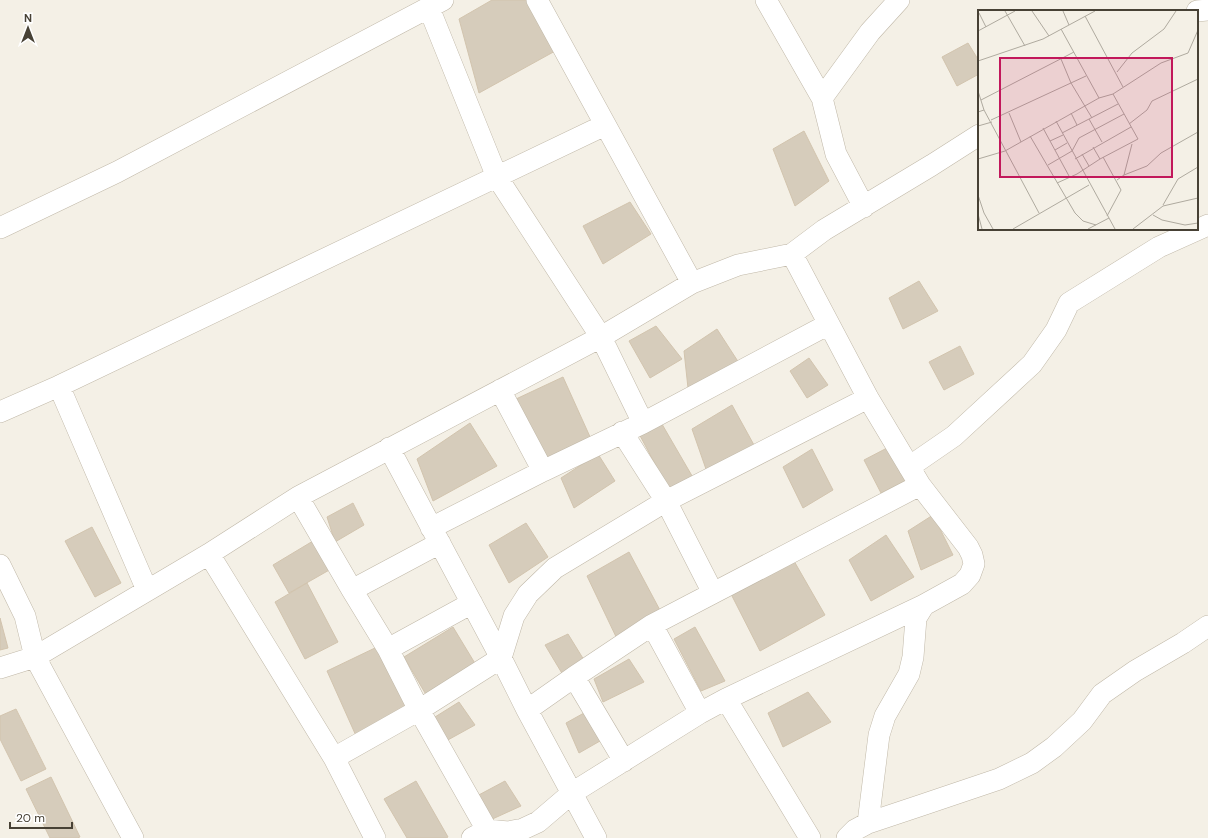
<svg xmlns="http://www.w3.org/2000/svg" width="1208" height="838" viewBox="0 0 1208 838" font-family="'DM Sans',sans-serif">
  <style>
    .building { fill: #d6ccbb; stroke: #d2c4ae }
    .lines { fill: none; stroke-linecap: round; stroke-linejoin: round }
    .minor-casing { stroke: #c0b8a8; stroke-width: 22 }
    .minor { stroke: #fff; stroke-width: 21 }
    .inset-road { fill: none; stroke: #afaa9f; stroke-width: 1 }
    .view { fill: #c2185b; fill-opacity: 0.15; stroke: #c2185b; stroke-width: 2 }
    .inset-edge { fill: none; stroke: #474135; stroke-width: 2 }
  </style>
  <rect width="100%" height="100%" fill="#f4f0e6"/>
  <path class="building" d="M492 0H528L557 50 479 93 459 19Z
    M968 43 979 61V74L957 86 942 57Z
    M804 131 829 181 795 206 773 149Z
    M630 202 651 234 603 264 583 226Z
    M919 281 938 311 903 329 889 298Z
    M656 326 682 359 650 378 629 341Z
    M717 329 739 363 688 388 684 351Z
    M960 346 974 374 944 390 929 362Z
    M809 358 828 385 807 398 790 371Z
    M563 377 591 439 545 461 516 399Z
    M732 405 754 445 707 472 692 429Z
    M659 419 695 481 670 492 637 430Z
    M470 423 497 466 433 501 417 459Z
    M887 448 905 481 881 493 864 460Z
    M812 449 833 490 803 508 783 467Z
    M598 454 615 481 574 508 561 478Z
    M353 503 364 525 335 542 327 517Z
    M933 515 953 555 921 570 908 531Z
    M526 523 548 557 509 583 489 545Z
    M92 527 121 583 95 597 65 541Z
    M886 535 914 577 871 601 849 560Z
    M313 541 331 569 289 593 273 565Z
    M629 552 662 614 619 643 587 576Z
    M794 561 825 615 760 651 731 594Z
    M307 583 338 642 305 659 275 602Z
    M0 618 8 648 0 650Z
    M453 627 476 665 428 698 404 657Z
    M695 627 725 681 701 691 674 639Z
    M568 634 584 660 563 675 545 645Z
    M377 647 412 709 357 738 327 671Z
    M629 659 644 682 603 702 594 679Z
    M808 692 831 722 783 747 768 713Z
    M459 702 475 725 446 741 435 717Z
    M16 709 46 769 21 781 0 739V716Z
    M584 713 600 741 579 753 566 723Z
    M51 777 80 837 77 838H50L26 789Z
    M416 781 448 837 446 838H407L384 799Z
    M505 781 521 806 488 821 475 797Z"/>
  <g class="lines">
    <defs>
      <path id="minor" d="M537 0 692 283
        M766 0 822 98 836 154 864 207
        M429 8 497 177 601 337 643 423
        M1197 11 1208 10
        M822 98 870 32 899 0
        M0 228 117 172 443 0
        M59 386 147 590
        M500 390 543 471
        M0 412 59 386 605 125
        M622 432 666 501 713 593
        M389 448 501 658 527 710 596 838
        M909 467 954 436 1032 364 1056 330 1069 303 1159 247 1208 225
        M298 497 352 590 388 649 419 710 487 830
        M431 528 543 471 643 423 829 324
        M209 554 334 758 375 838
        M0 565 25 616 35 657 133 838
        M352 590 440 543
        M652 625 700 713
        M388 649 472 603
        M0 668 35 657 209 554 298 497 601 337 692 283 738 265 792 254 824 230 932 165 979 135
        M574 677 624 761
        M726 699 810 838
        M527 710 574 677 652 625 920 485
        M334 758 419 710 501 658 514 616 528 594 555 568 666 501 868 398
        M868 823 922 805 999 779 1032 763 1054 747 1082 721 1102 694 1135 671 1183 643 1208 626
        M472 838 487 830 508 832 523 829 538 822 572 793 700 713 726 699 924 605 962 584 970 575 974 564 972 555 968 547 920 485 868 398 792 254
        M847 838 855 830 868 823 879 735 885 716 909 674 913 657 916 618 924 605"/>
    </defs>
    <use href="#minor" class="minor-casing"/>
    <use href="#minor" class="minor"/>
  </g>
  <g transform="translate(978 10)">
    <rect width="220" height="220" fill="#f4f0e6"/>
    <path class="inset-road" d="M27 1 47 36M54 1 71 26M85 1 91 15M1 3 8 17M107 6 145 77M83 19 121 88M0 21 37 1M83 49 93 73 114 108M0 51 65 29 117 1M139 62 154 43 186 19 198 1M0 81 6 100 0 102M3 90 96 42M6 100 61 203M31 103 43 132M93 103 99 115M111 109 124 132M13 110 108 66M78 111 137 219M151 114 169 100 174 91 220 69M0 116 14 112M65 118 91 166M84 123 140 94M52 126 97 203 105 211 118 215M72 131 85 125M115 137 122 149M77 140 89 133M104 144 111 156M125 147 143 180 129 206M0 149 27 141 121 88 135 84 183 53 210 43 220 20M97 149 153 117M70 155 94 141 101 128 146 104M146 165 169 156 183 143 220 122M139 170 146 165 154 134M79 173 99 164 122 149 160 129 135 84M0 185 6 203 15 219M185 195 200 169 220 157M0 204 4 219M175 205 184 210 207 215 220 213M35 219 111 175M110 219 131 208M155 219 185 196 220 188"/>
    <path class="view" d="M22 48H194V167H22Z"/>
    <rect width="220" height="220" class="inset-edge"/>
  </g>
  <g transform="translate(28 28)" stroke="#ffffff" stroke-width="3" paint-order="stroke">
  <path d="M0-3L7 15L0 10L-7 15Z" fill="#474135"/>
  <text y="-6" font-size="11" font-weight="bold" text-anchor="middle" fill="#474135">N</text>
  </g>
  <path d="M10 822v6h62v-6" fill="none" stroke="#474135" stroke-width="2"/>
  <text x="16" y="822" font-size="12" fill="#474135" stroke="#ffffff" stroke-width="3" paint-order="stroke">20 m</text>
</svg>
